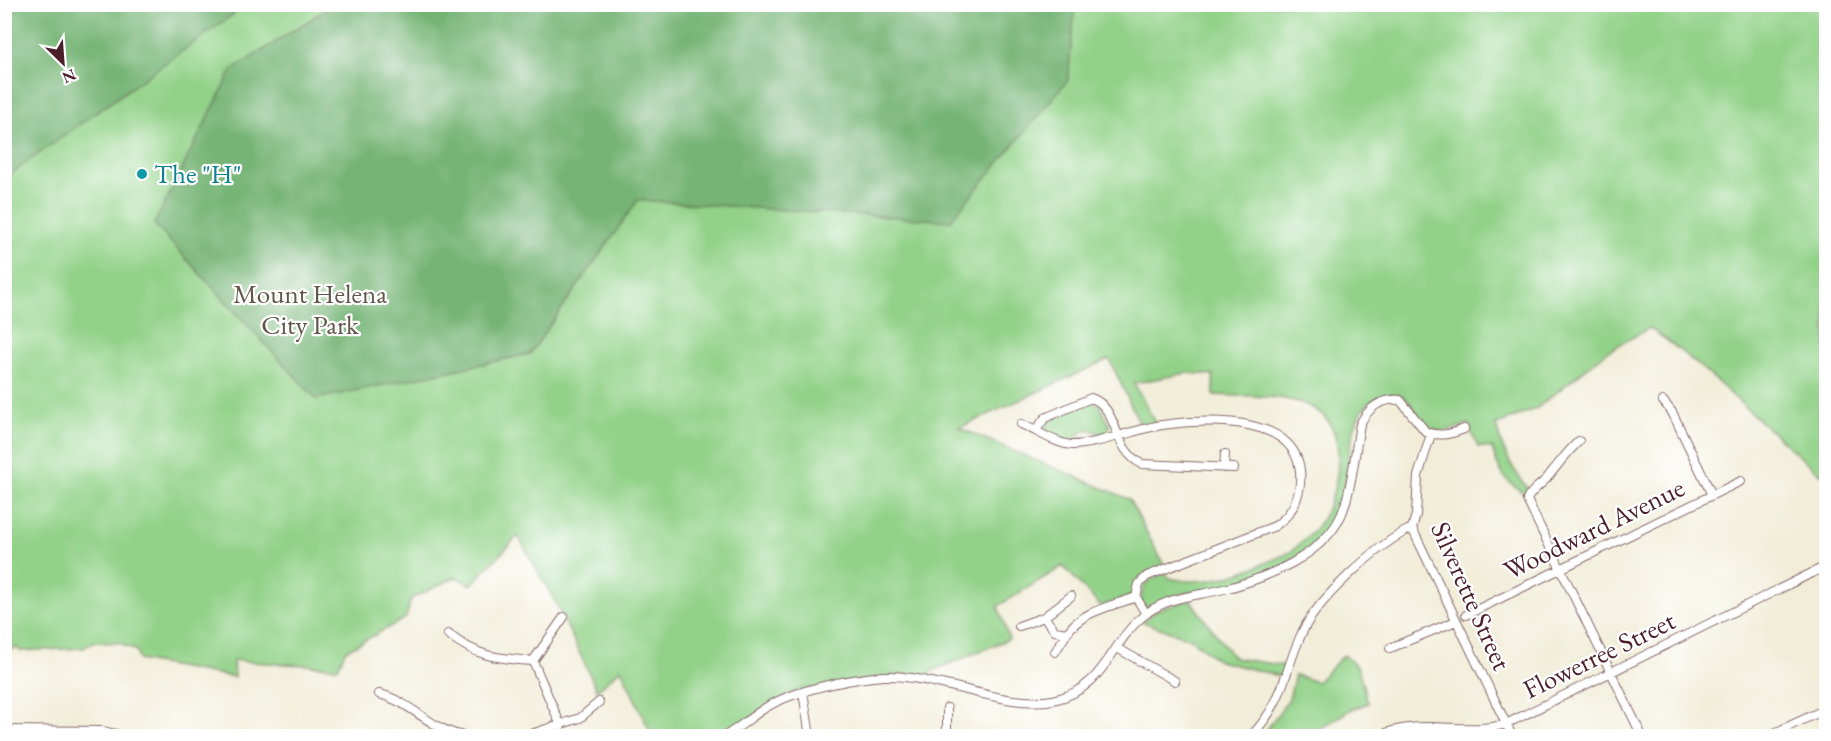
<svg xmlns="http://www.w3.org/2000/svg" width="1831" height="741" viewBox="0 0 1831 741" font-family="'EB Garamond',serif">
  <style>
    .green { fill: #92d288; stroke: #6e785a; stroke-width: 1.5 }
    .forest { fill: #75b474; stroke: #606a50; stroke-width: 1.5 }
    .lines { fill: none; stroke-linecap: round; stroke-linejoin: round }
    .street-casing { stroke: #846768; stroke-width: 10 }
    .street { stroke: #fff; stroke-width: 8 }
    .culture-dot { fill: #0f9aa8; stroke: #fff; stroke-width: 2 }
    .labels { text-anchor: middle; stroke-width: 4.5; stroke-linejoin: round; paint-order: stroke }
    .culture-label { font-size: 27px; fill: #0d838f; stroke: #fff; text-anchor: start }
    .park-label { font-size: 27px; fill: #605547; stroke: #fff }
    .street-label { font-size: 27px; fill: #4a1f2b; stroke: #fff }
  </style>
  <rect width="100%" height="100%" fill="#fff"/>
  <filter id="ink" filterUnits="userSpaceOnUse"><feTurbulence type="fractalNoise" baseFrequency=".0167" numOctaves="2"/><feDisplacementMap in="SourceGraphic" scale="12" xChannelSelector="R" yChannelSelector="G"/><feConvolveMatrix kernelMatrix="1 2 1 2 8 2 1 2 1" color-interpolation-filters="sRGB"/></filter>
  <filter id="wash" filterUnits="userSpaceOnUse"><feTurbulence type="fractalNoise" baseFrequency=".008" numOctaves="4" result="noise"/><feDisplacementMap in="SourceGraphic" scale="24" xChannelSelector="R" yChannelSelector="G"/><feGaussianBlur stdDeviation="1.35" result="paint"/><feColorMatrix in="noise" values="0 0 0 0 0 0 0 0 0 0 0 0 0 0 0 0 0 1.4 0 .05"/><feComposite in="paint" operator="in"/></filter>
  <g filter="url(#wash)">
    <rect width="100%" height="100%" fill="#f1edd8"/>
    <path class="green" d="M5 5H1826V478C1765 431 1714 371 1649 328L1608 351 1537 408 1496 425C1502 451 1512 468 1528 489L1525 494C1503 479 1500 474 1492 448L1478 447 1468 424C1457 428 1444 434 1432 429 1412 419 1412 382 1379 397 1370 401 1363 407 1359 416 1348 440 1347 479 1341 507 1321 553 1270 577 1223 587 1207 590 1189 591 1173 596 1164 598 1157 605 1148 608L1142 604C1138 584 1151 579 1166 573L1169 578C1204 587 1237 575 1270 561 1278 557 1288 555 1294 549 1304 541 1316 530 1322 519 1340 488 1350 428 1313 408 1286 393 1244 397 1214 395L1213 375 1187 373 1134 383 1156 424 1141 426 1109 359 959 428 1129 499 1164 565 1139 577 1130 597 1100 606 1063 566 998 606 1009 639 932 671 927 678 905 674 796 691 721 736H652L621 669 597 690 558 607 518 536 471 585 456 577 411 599 406 618 345 651 338 668C303 663 268 665 233 660L234 677 139 660 137 651 120 643 93 642 84 648 20 651 17 647 5 653Z
      M1091 401 1099 404 1110 426 1107 433 1100 435C1084 422 1082 436 1069 441L1045 430 1047 421Z
      M1190 600 1234 658 1287 666 1284 677 1219 661 1191 639 1143 622 1157 610Z
      M1344 655 1358 668 1368 703 1348 711 1309 736H1262L1289 699 1295 675 1317 682Z"/>
    <path class="forest" d="M5 4H246V5L5 178Z
      M333 5V4L1075 5 1068 80 950 221 638 200 530 354 316 399 154 224 232 70Z"/>
  </g>
  <g filter="url(#ink)">
    <g class="lines">
      <defs>
        <path id="street" d="M1663 401 1672 412 1712 495
          M1021 424C1036 430 1056 444 1072 445 1097 445 1135 429 1162 425 1208 419 1307 413 1300 484 1298 502 1290 516 1275 526L1147 576 1139 584 1136 597 1146 614
          M1036 430 1045 418 1091 398C1119 407 1112 450 1142 464L1234 468
          M1431 434 1418 476 1416 515 1412 528 1512 736
          M1579 441C1566 453 1558 465 1547 478 1540 486 1531 490 1527 500L1642 736
          M1224 468 1225 454
          M1466 615 1741 481
          M1044 617 1055 631 1067 633C1081 611 1113 606 1136 597
          M1019 626 1044 617 1071 596
          M448 634C477 657 496 658 533 661L564 617
          M1117 648 1175 681
          M1390 648 1456 621
          M1055 652 1067 633
          M533 661 561 726
          M803 692 810 736
          M379 694C411 701 435 734 467 736
          M4 730 101 731 125 736
          M525 736 580 718 599 702
          M725 736C739 728 751 717 765 708 794 690 849 679 883 676 905 675 928 681 950 686 982 693 1020 706 1053 700 1107 689 1109 641 1147 613 1168 597 1195 596 1220 590 1262 580 1329 555 1344 508 1353 481 1355 452 1360 424 1369 407 1381 398 1400 400L1426 432C1440 437 1451 434 1464 429
          M947 736V708
          M1251 736C1284 702 1283 675 1301 635 1315 601 1379 543 1412 528
          M1379 736C1419 717 1464 736 1506 724L1826 566
          M1768 736 1826 709"/>
      </defs>
      <use href="#street" class="street-casing"/>
      <use href="#street" class="street"/>
    </g>
  </g>
  <circle class="culture-dot" cx="142" cy="174" r="6"/>
  <g class="labels">
    <g class="culture-label">
      <text x="154" y="183">The "H"</text>
    </g>
    <g class="park-label">
      <text x="310" y="303">Mount Helena<tspan x="310" dy="31">City Park</tspan></text>
    </g>
    <g class="street-label">
      <text transform="translate(1594 529) rotate(-26)" y="9">Woodward Avenue</text>
      <text transform="translate(1471 596) rotate(66)" y="9">Silverette Street</text>
      <text transform="translate(1599 655) rotate(-26)" y="9">Flowerree Street</text>
    </g>
  </g>
  <rect width="1831" height="741" fill="none" stroke="#fff" stroke-width="24"/>
  <g transform="translate(63 63) rotate(155)" stroke="#ffffff" stroke-width="4.5" paint-order="stroke">
  <path d="M0-4.5L10 22L0 15L-10 22Z" fill="#4a1f2b"/>
  <text y="-9" font-size="16" font-weight="bold" text-anchor="middle" fill="#4a1f2b">N</text>
  </g>
</svg>
